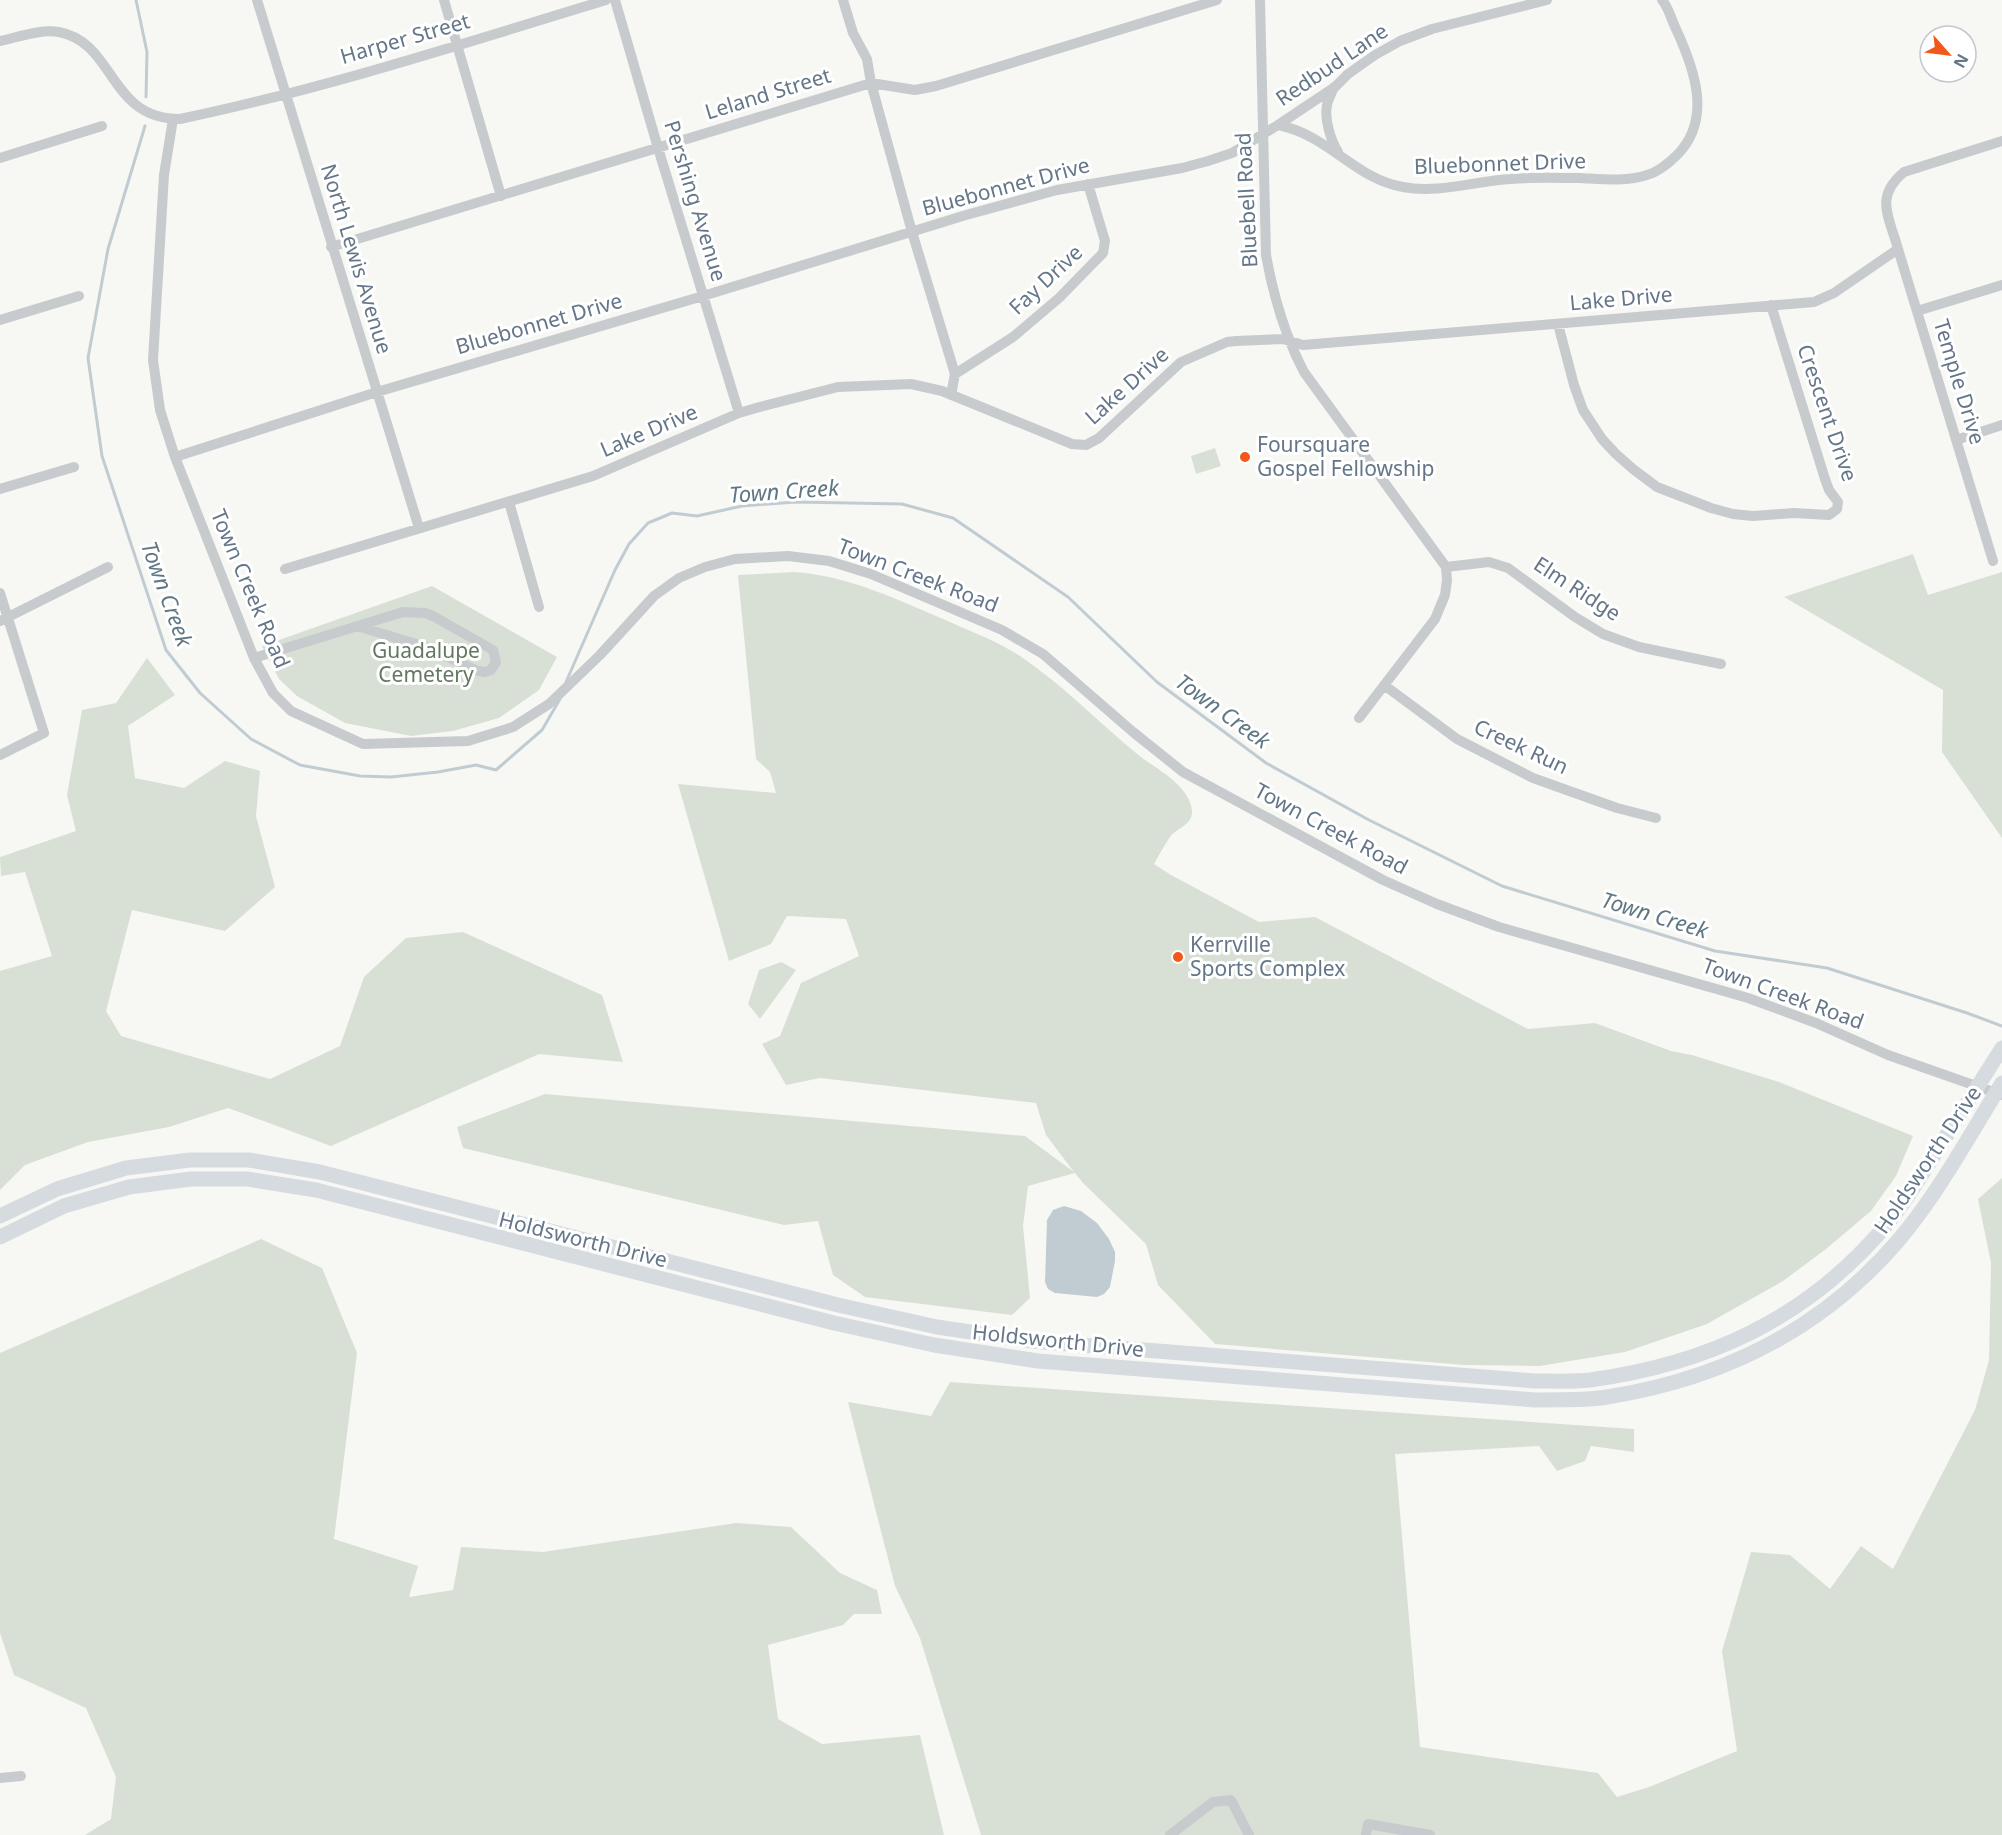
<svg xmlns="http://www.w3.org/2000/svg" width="2002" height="1835" viewBox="0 0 2002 1835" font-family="'Noto Sans',sans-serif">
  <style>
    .green { fill: #d8e0d5 }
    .water { fill: #c1ccd2 }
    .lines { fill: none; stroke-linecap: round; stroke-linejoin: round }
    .stream { stroke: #c1ccd2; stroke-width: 3 }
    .street { stroke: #c7cbce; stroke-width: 10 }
    .secondary { stroke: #d6dbe0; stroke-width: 15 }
    .poi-dot { fill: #f2581a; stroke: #fff; stroke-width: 2 }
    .labels { text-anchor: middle; stroke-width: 6; stroke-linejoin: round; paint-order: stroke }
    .street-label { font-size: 21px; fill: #647688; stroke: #fff }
    .poi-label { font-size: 21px; fill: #647688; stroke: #fff; text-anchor: start }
    .park-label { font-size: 21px; fill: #63795f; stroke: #fff }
    .water-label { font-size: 22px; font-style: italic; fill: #5f7783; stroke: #fff }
  </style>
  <rect width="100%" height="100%" fill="#f7f8f4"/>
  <path class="green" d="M1215 448 1221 466 1196 474 1191 456Z
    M1913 554 1928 595 2002 572V838L1942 752 1943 690 1784 597Z
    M795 572C850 576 901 601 950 622 974 633 999 642 1020 656 1062 684 1097 721 1136 753 1154 768 1189 784 1192 810 1193 826 1177 827 1170 837 1164 846 1159 855 1154 864L1171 875 1259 922 1315 917 1528 1029 1595 1023 1671 1051 1692 1055 1779 1082 1913 1136 1896 1176 1871 1211 1826 1249 1783 1281 1707 1324 1625 1352 1540 1366 1464 1365 1215 1344 1158 1285 1146 1244 1083 1183 1075 1173 1028 1186 1023 1226 1030 1298 1012 1315 865 1297 833 1275 818 1221 784 1225 463 1148 457 1127 545 1094 1025 1136 1074 1172 1046 1135 1036 1103 820 1078 786 1085 762 1044 780 1036 801 983 859 956 846 919 787 916 771 944 729 961 678 784 776 793 770 772 756 759 738 575Z
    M432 586 557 657 539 690 499 718 453 731 411 736 345 723 297 696 279 679 262 646Z
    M147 658 175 695 128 726 135 778 184 788 225 761 260 771 256 816 275 887 225 931 132 910 106 1011 121 1036 270 1079 340 1046 364 977 406 938 463 932 602 995 623 1062 539 1054 331 1146 228 1108 169 1127 88 1142 25 1165 0 1190V971L52 956 25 872 1 876 0 857 76 831 67 795 82 710 116 703Z
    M781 962 796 970 760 1019 748 1004 759 970Z
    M2002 1178V1835H981L920 1638 895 1586 848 1402 931 1416 950 1382 1634 1429V1452L1591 1446 1585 1461 1557 1471 1539 1446 1395 1454 1420 1747 1598 1773 1617 1797 1649 1787 1737 1751 1722 1651 1751 1552 1790 1555 1830 1589 1861 1546 1893 1569 1975 1410 1989 1360 1991 1263 1978 1199Z
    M261 1239 322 1268 357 1353 334 1539 418 1566 409 1597 453 1590 461 1547 543 1552 736 1523 791 1527 840 1573 877 1590 882 1614H854L843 1625 768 1645 778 1719 822 1744 920 1735 944 1835H85L111 1819 116 1777 86 1708 14 1675 0 1633V1353Z"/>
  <path class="water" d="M1064 1206 1081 1211 1097 1223 1109 1239 1115 1252V1261L1110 1287 1104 1294 1097 1297 1055 1293 1048 1289 1045 1282 1047 1220 1053 1210Z"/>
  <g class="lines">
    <path class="stream" d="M136 0 147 52 146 97
      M145 126 108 249 88 358 102 456 166 650 200 693 251 739 300 765 360 776 391 777 438 772 476 765 496 770 542 730 560 699
      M566 682 615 570 629 544 648 523 672 513 697 516 742 506 796 502 902 504 953 518 1068 597 1157 682 1266 763 1369 820 1502 886 1715 951 1827 968 1967 1013 2002 1026"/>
    <path class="street" d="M257 0 419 528
      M444 0 501 196
      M615 0 658 148 739 413
      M843 0 853 33 867 59 871 83 912 232 955 374 951 395
      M1260 0 1266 255C1273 294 1285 336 1304 372L1446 567 1447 580 1445 595 1435 619 1359 718
      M0 41C19 37 40 29 59 32 116 43 108 119 180 119 324 89 465 43 606 0
      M1334 87C1332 93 1328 99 1327 105 1324 119 1331 141 1338 152
      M173 119 164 175 153 360 160 410 175 457 254 658 273 693 291 711 363 744 468 741 513 727 549 704 600 655 654 596 679 578 705 567 735 559 788 556 829 561 871 574 1002 630 1043 654 1133 732 1183 772 1383 880 1437 904 1499 927 1748 998 1816 1023 1888 1055 2002 1095
      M1278 125 1335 87 1348 74 1375 55 1400 41 1432 29 1547 0
      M0 158 102 126
      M331 247 871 83 915 90 936 86 1217 0
      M1898 249 1993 561
      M1917 311 2002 285
      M0 320 79 296
      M1558 324 1574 385 1583 410 1602 439 1616 454 1633 469 1657 487 1711 508 1733 514 1753 516 1794 513 1829 515 1837 509 1838 502 1829 490 1825 479 1771 305
      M955 374 1013 337 1059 298 1103 253 1105 241 1088 184
      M1956 440 2002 425
      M175 457 377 392 703 296 966 215 1057 190 1182 168 1208 161 1232 153 1278 125C1329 135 1355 179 1403 187 1438 194 1475 181 1511 179 1533 177 1557 178 1579 178 1601 179 1625 182 1647 175 1658 172 1668 164 1677 155 1713 119 1694 68 1676 29 1671 19 1669 8 1662 0
      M0 489 74 467
      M509 502 539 607
      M1446 567 1489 562 1508 568 1575 617 1603 634 1639 647 1721 664
      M285 569 593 476 739 413 756 408 838 387 911 384 942 391 1072 444 1086 445 1099 438 1181 362 1227 342 1236 341 1283 339 1303 345 1814 302 1834 293 1898 249C1889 216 1874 197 1904 172L2002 141
      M0 593 44 733 0 755
      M0 621 108 567
      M254 658 403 612 425 613 433 616 493 650 496 662 491 670 485 672 478 671 426 647 357 626
      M1384 685 1457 739 1533 778 1617 808 1656 818
      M0 1778 21 1776
      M1170 1835 1213 1802 1231 1800 1249 1835
      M1366 1835 1368 1824 1430 1835"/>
    <path class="secondary" d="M0 1216 57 1189 126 1168 190 1160H249L320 1172 838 1305 937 1327 1031 1341 1535 1381C1553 1381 1572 1382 1590 1380 1707 1364 1804 1320 1882 1230 1903 1206 1919 1179 1936 1152 1958 1117 1980 1083 2002 1048
      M0 1237 64 1206 129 1187 191 1179H247L316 1190 834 1323 934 1345 1038 1361 1535 1400C1558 1399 1584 1401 1607 1397 1722 1379 1820 1331 1897 1242 1938 1194 1969 1136 2002 1083"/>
  </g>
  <g class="poi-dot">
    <circle cx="1245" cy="457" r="6"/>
    <circle cx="1178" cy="957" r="6"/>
  </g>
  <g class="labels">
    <g class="street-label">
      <text transform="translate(405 39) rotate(-16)" y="7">Harper Street</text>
      <text transform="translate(1332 65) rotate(-34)" y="7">Redbud Lane</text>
      <text transform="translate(768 94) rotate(-17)" y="7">Leland Street</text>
      <text transform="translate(1500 164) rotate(-2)" y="7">Bluebonnet Drive</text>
      <text transform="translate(1006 187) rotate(-15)" y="7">Bluebonnet Drive</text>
      <text transform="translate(1247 200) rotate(-93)" y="7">Bluebell Road</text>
      <text transform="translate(695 201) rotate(73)" y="7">Pershing Avenue</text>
      <text transform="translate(356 259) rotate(73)" y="7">North Lewis Avenue</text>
      <text transform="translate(1046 280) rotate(-43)" y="7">Fay Drive</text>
      <text transform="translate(1621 299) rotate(-5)" y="7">Lake Drive</text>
      <text transform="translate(539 324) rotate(-16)" y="7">Bluebonnet Drive</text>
      <text transform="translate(1959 382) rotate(73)" y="7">Temple Drive</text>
      <text transform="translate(1127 386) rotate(-42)" y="7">Lake Drive</text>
      <text transform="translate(1827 413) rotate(71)" y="7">Crescent Drive</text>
      <text transform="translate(649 431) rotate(-23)" y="7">Lake Drive</text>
      <text transform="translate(918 576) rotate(21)" y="7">Town Creek Road</text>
      <text transform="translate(250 589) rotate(67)" y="7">Town Creek Road</text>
      <text transform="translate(1577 589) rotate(33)" y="7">Elm Ridge</text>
      <text transform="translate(1521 747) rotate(25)" y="7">Creek Run</text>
      <text transform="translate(1331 829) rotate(28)" y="7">Town Creek Road</text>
      <text transform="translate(1783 994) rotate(20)" y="7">Town Creek Road</text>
      <text transform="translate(1928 1160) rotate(-56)" y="7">Holdsworth Drive</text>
      <text transform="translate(583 1240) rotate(14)" y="7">Holdsworth Drive</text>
      <text transform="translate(1058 1341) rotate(6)" y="7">Holdsworth Drive</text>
    </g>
    <g class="poi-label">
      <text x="1257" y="452">Foursquare<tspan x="1257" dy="24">Gospel Fellowship</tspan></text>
      <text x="1190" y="952">Kerrville<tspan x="1190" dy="24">Sports Complex</tspan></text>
    </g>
    <g class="park-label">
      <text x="426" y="658">Guadalupe<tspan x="426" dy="24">Cemetery</tspan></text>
    </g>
    <g class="water-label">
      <text transform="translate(784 491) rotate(-4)" y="8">Town Creek</text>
      <text transform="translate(167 594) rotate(70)" y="8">Town Creek</text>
      <text transform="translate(1223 711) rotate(36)" y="8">Town Creek</text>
      <text transform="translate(1655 915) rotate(17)" y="8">Town Creek</text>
    </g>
  </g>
  <g transform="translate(1948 54) rotate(118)"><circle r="28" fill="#ffffff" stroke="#c1c8cf" stroke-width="1.5"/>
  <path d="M0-4.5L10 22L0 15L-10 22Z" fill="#f2581a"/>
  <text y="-9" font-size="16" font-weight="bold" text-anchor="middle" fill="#647688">N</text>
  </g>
</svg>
